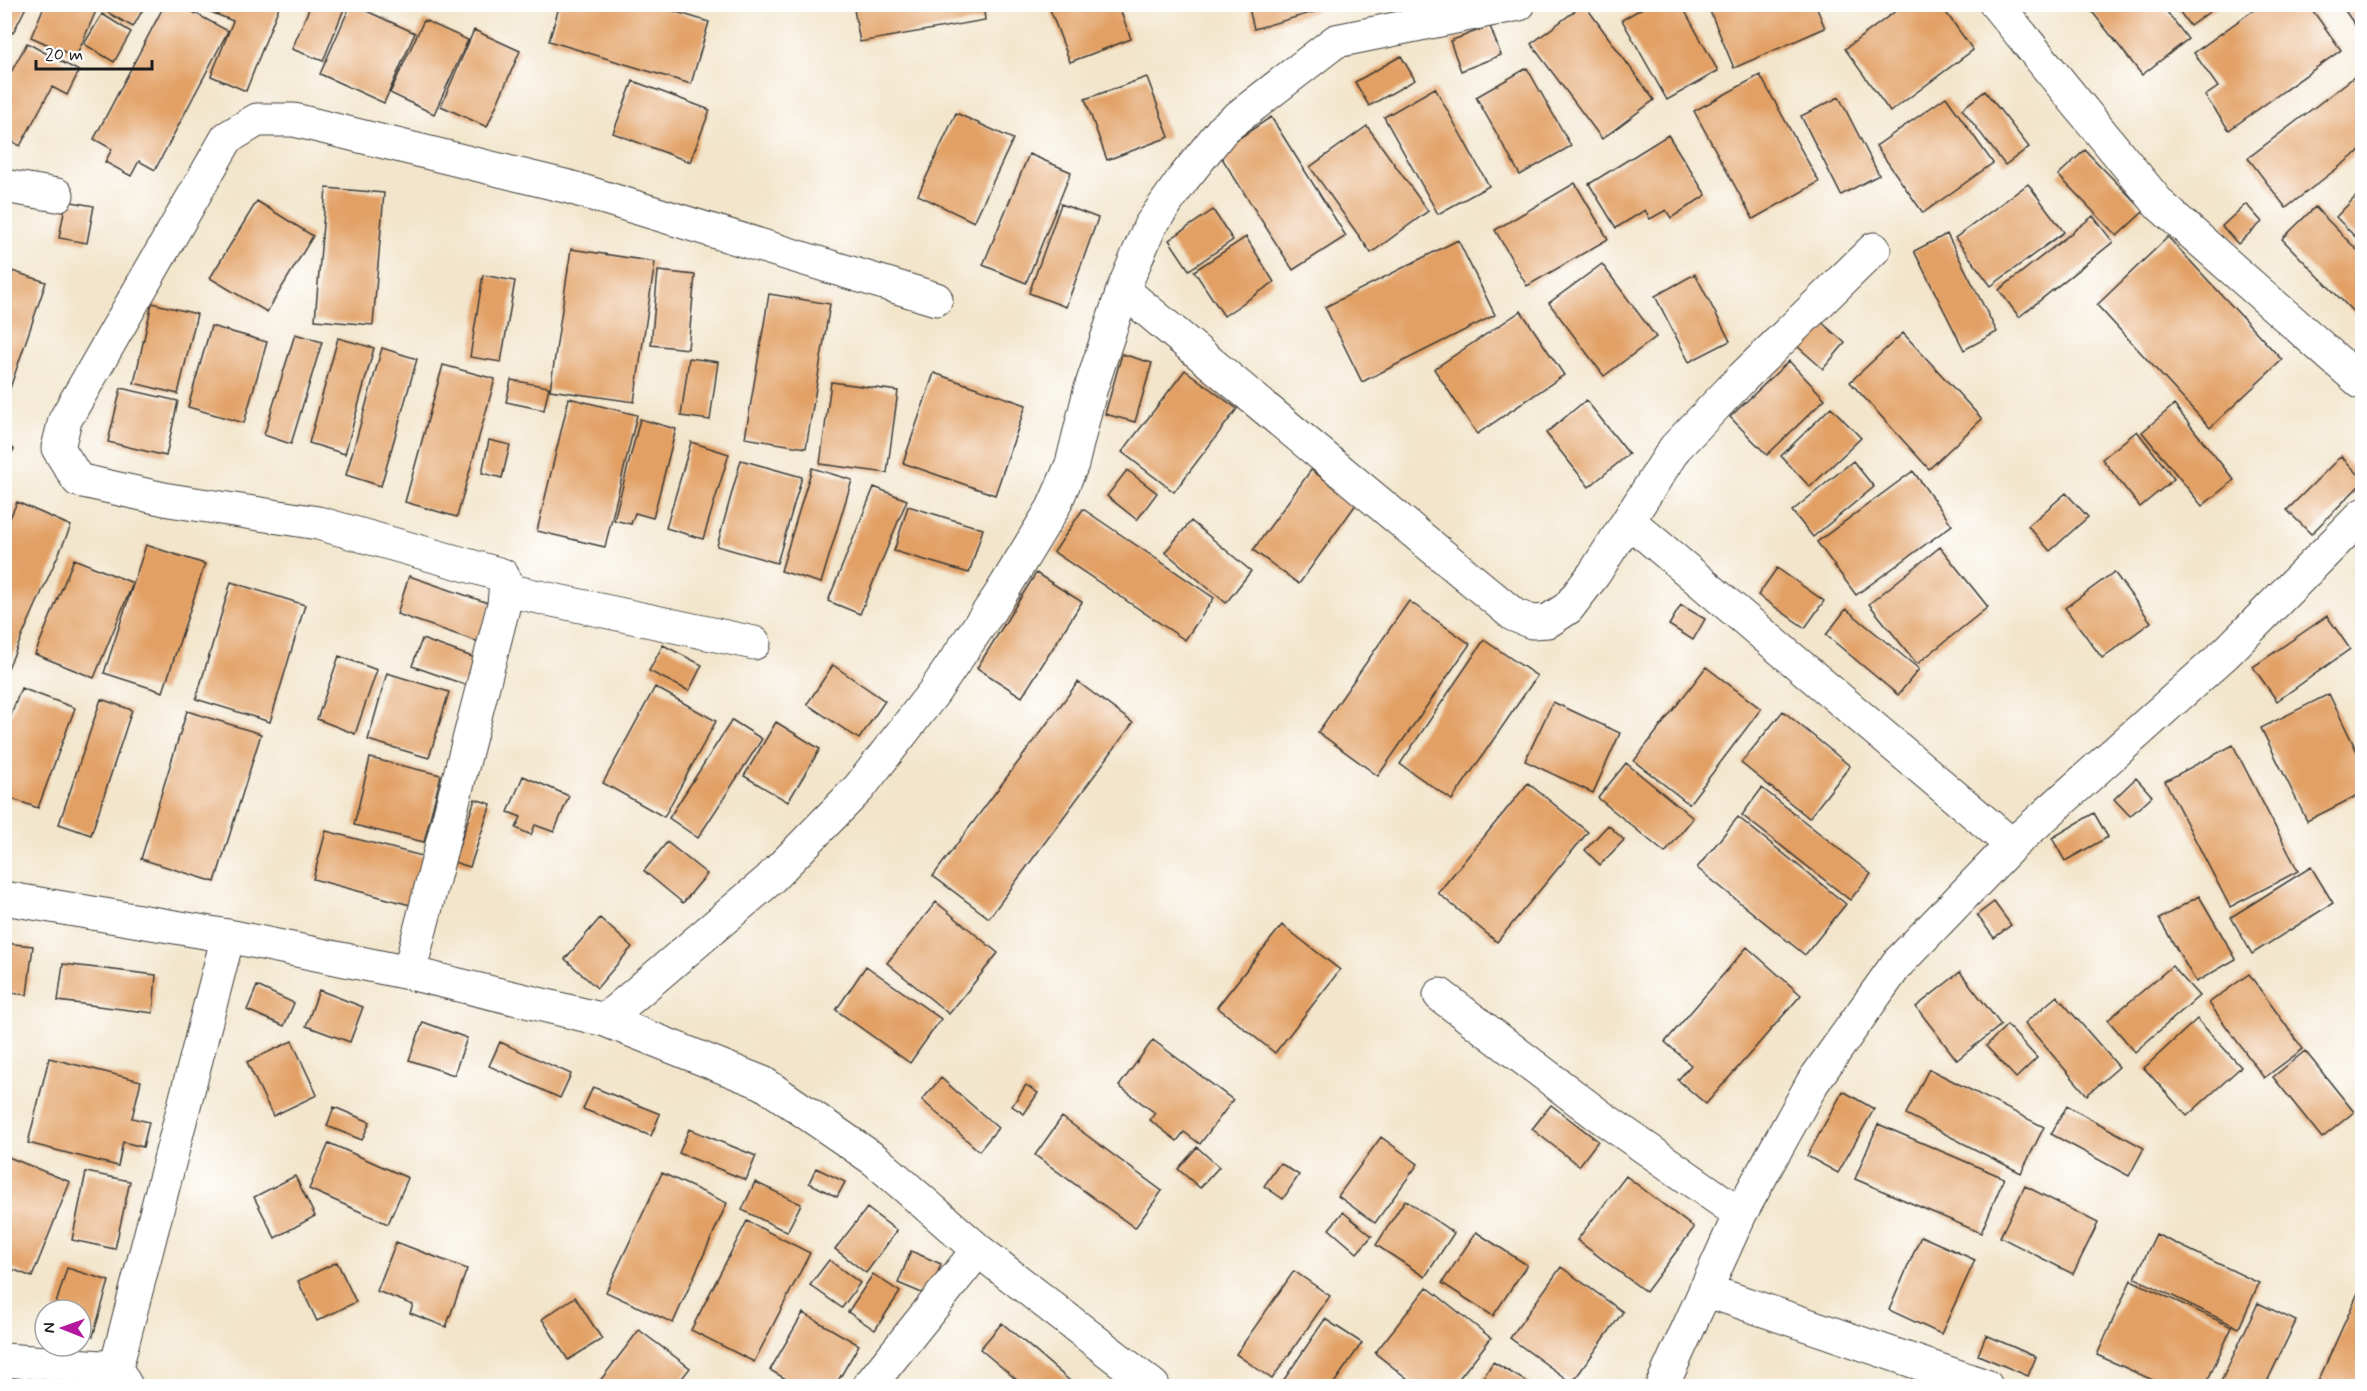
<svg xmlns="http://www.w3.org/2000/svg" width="2367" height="1391" viewBox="0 0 2367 1391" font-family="Mynerve,sans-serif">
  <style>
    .building { fill: #e2a065 }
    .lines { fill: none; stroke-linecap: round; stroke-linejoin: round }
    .minor-casing { stroke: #3c3a36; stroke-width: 35 }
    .minor { stroke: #fff; stroke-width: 33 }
  </style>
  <rect width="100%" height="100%" fill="#fff"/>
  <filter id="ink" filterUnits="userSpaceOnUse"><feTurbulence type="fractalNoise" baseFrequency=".0167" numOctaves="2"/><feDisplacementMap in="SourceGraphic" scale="12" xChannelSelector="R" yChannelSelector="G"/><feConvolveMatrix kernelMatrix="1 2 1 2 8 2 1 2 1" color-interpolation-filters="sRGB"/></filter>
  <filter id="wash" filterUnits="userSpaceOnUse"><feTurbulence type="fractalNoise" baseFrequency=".008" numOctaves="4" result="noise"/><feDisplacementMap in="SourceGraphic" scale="24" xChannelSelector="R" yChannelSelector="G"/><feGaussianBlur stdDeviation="1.35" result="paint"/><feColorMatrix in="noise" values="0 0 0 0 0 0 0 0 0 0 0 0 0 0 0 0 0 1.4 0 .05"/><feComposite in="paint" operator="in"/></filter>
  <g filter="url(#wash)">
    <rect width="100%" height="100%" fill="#f2e5cb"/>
    <g id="blocks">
      <path class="building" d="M45 4H99L76 57 31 37Z
        M102 4H146L133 27 100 8Z
        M165 4H178L228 31 155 170 139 161 131 176 105 162 112 149 94 139Z
        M191 4H280L246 91 211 76 233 21Z
        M311 4H334L344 9 323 61 292 49Z
        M351 4 415 33 384 103 320 74Z
        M560 4H651L709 22 691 84 549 41Z
        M853 4H983L985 20 860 42Z
        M1048 4H1118L1131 39 1070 62Z
        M1248 4H1327L1328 8 1254 29Z
        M1584 4 1654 100 1602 139 1531 44Z
        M1649 4H1681L1718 71 1667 100 1622 20Z
        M1707 4H1815L1825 28 1734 68Z
        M1905 4H1940L1973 50 1890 112 1845 49Z
        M2086 4H2161L2188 39 2142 75Z
        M2174 4H2220L2190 26Z
        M2262 4H2308L2341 50 2229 130 2205 96 2218 87 2194 53Z
        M4 5H27L13 33 4 28Z
        M1392 5H1417L1393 11Z
        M2341 5H2362V35Z
        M102 14 131 32 114 62 84 44Z
        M424 20 468 40 434 114 390 93Z
        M1490 26 1501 55 1461 71 1450 41Z
        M474 30 520 51 487 127 441 106Z
        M27 43 79 71 67 95 52 87 20 146 4 137V85Z
        M1401 56 1415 80 1369 106 1355 82Z
        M1527 68 1571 146 1520 175 1476 97Z
        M2362 71V149L2286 208 2248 158Z
        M1760 75 1819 182 1753 219 1694 111Z
        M1147 77 1169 137 1107 160 1085 99Z
        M633 81 710 110 690 162 613 133Z
        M1435 88 1489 186 1438 214 1384 117Z
        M1985 91 2029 147 2005 165 1962 109Z
        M1839 97 1879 175 1841 195 1801 116Z
        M1946 97 1993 163 1923 213 1876 146Z
        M956 113 1013 139 974 222 918 195Z
        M1271 117 1346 236 1293 270 1218 152Z
        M1367 126 1428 211 1371 253 1310 167Z
        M1668 135 1706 195 1671 218 1666 210 1650 219 1645 210 1616 228 1589 184Z
        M2085 150 2144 211 2117 236 2058 175Z
        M1029 154 1071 172 1026 283 983 265Z
        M1575 183 1608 239 1527 286 1495 230Z
        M2028 184 2064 232 1991 286 1955 238Z
        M326 188 384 193 373 325 315 320Z
        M2362 190V244L2336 217Z
        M66 201 94 206 87 243 59 238Z
        M257 201 313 236 267 312 210 278Z
        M1061 204 1098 218 1066 307 1029 293Z
        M2246 204 2262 222 2238 244 2222 226Z
        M2315 207 2362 255V321L2282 239Z
        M1213 210 1233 240 1189 270 1169 240Z
        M2093 216 2113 242 2019 317 1999 290Z
        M1947 234 1997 332 1964 350 1914 251Z
        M1246 237 1274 282 1224 316 1194 271Z
        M2168 237 2282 360 2210 428 2097 305Z
        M1458 240 1495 315 1362 382 1325 307Z
        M571 249 655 262 634 402 550 390Z
        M1602 264 1656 337 1604 376 1549 303Z
        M9 270 46 282 5 403 4 282Z
        M658 271 695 275 688 349 651 345Z
        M1695 274 1730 341 1689 362 1655 296Z
        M483 275 515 281 501 362 470 357Z
        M769 294 830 304 806 448 745 438Z
        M152 303 197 314 178 394 134 383Z
        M1521 311 1564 375 1477 434 1434 369Z
        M1819 320 1845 343 1823 369 1797 346Z
        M211 326 267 342 244 423 188 407Z
        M1903 333 1982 419 1929 469 1850 382Z
        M295 334 322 342 291 444 264 435Z
        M338 338 374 348 345 454 309 443Z
        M382 348 417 359 381 486 346 475Z
        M1122 354 1152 363 1135 422 1105 414Z
        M689 358 718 362 710 420 681 416Z
        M1789 361 1825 399 1767 455 1730 417Z
        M443 365 495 379 457 517 405 502Z
        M1185 370 1237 409 1174 492 1122 452Z
        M934 373 1026 405 995 495 903 463Z
        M511 380 549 387 544 410 506 402Z
        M831 382 898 391 887 473 820 464Z
        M121 388 178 401 166 456 108 442Z
        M569 398 637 415 605 547 537 531Z
        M1586 400 1629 454 1589 487 1546 433Z
        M2174 405 2234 480 2202 506 2142 432Z
        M1831 407 1861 438 1810 487 1781 456Z
        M640 419 676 429 653 518 635 513 631 524 614 520Z
        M2137 431 2174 479 2140 507 2102 459Z
        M489 440 510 445 502 478 482 473Z
        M691 442 729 454 703 539 666 528Z
        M4 444 14 449 4 466Z
        M2341 456 2362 478V483L2311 534 2287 510Z
        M741 460 802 477 777 563 717 546Z
        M1853 461 1874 487 1813 537 1792 511Z
        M812 468 852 480 821 583 781 571Z
        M1127 470 1157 493 1137 520 1107 496Z
        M1311 470 1357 503 1299 584 1253 550Z
        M1913 471 1952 525 1856 595 1817 542Z
        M874 487 907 500 860 614 828 601Z
        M2066 493 2088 517 2050 551 2028 526Z
        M17 502 71 526 4 677V532Z
        M908 506 983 529 969 573 894 551Z
        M1083 509 1214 598 1185 640 1054 552Z
        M1191 521 1251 571 1226 603 1165 552Z
        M146 545 205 564 163 692 104 673Z
        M1940 547 1988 607 1917 664 1869 604Z
        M74 559 133 583 94 678 35 654Z
        M1777 568 1824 601 1805 628 1758 595Z
        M2114 572 2151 622 2102 658 2065 608Z
        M1036 573 1082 602 1022 697 977 668Z
        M409 576 491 604 479 642 397 614Z
        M231 582 305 605 270 722 196 699Z
        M1409 601 1470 644 1378 776 1318 732Z
        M1681 605 1705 619 1693 640 1669 625Z
        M1846 609 1919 669 1898 695 1826 635Z
        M2327 616 2350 649 2277 701 2253 667Z
        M422 639 478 659 469 686 412 666Z
        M1484 640 1537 676 1452 800 1400 764Z
        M663 645 702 665 689 691 649 671Z
        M339 656 377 670 355 734 317 719Z
        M833 665 885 701 859 739 807 704Z
        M1706 667 1761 709 1689 804 1634 761Z
        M387 673 449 692 429 758 368 740Z
        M1078 682 1133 723 989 918 933 876Z
        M655 687 716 721 664 817 603 783Z
        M21 688 75 708 38 808 4 796V734Z
        M2329 694 2362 762V793L2307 821 2261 728Z
        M101 699 132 710 91 835 59 824Z
        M1553 702 1620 733 1593 793 1525 761Z
        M187 711 261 734 215 882 141 859Z
        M1783 711 1850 766 1809 818 1741 763Z
        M732 720 762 739 698 838 669 818Z
        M776 722 820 749 788 802 744 776Z
        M2233 745 2298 871 2230 907 2165 781Z
        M370 758 441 775 424 842 354 825Z
        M1626 763 1693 818 1665 853 1598 798Z
        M523 776 569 796 554 832 535 825 531 835 516 828 521 817 508 812Z
        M2136 778 2152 796 2130 816 2114 799Z
        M1528 783 1588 832 1497 942 1438 893Z
        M1762 788 1871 874 1850 900 1742 815Z
        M475 799 491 804 470 867 454 862Z
        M2094 813 2108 837 2065 861 2052 838Z
        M1738 817 1846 904 1805 955 1697 868Z
        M1608 825 1624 840 1600 865 1585 850Z
        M326 831 426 857 414 906 313 879Z
        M667 842 707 874 683 903 644 871Z
        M2311 867 2333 903 2252 954 2231 917Z
        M2199 896 2236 959 2196 982 2159 919Z
        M936 902 998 953 949 1014 887 963Z
        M1994 902 2011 925 1994 938 1977 915Z
        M600 918 632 947 597 988 565 959Z
        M1282 925 1340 970 1275 1053 1217 1007Z
        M4 943 33 946 27 995 4 992Z
        M1747 947 1801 995 1706 1104 1678 1080 1691 1065 1665 1042Z
        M63 964 156 975 153 1013 58 1001Z
        M866 966 941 1019 910 1063 836 1010Z
        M2172 966 2199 996 2135 1052 2108 1020Z
        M1960 972 2001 1025 1957 1060 1916 1007Z
        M2249 974 2303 1049 2264 1078 2209 1003Z
        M257 986 294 1003 284 1026 247 1010Z
        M319 990 363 1007 350 1042 306 1026Z
        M2057 996 2119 1067 2087 1095 2025 1023Z
        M2197 1019 2241 1067 2187 1116 2144 1068Z
        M423 1022 467 1038 454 1075 409 1060Z
        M2007 1025 2037 1058 2016 1078 1986 1046Z
        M1153 1040 1233 1100 1200 1144 1184 1132 1177 1141 1150 1120 1155 1113 1119 1086Z
        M292 1041 317 1095 273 1116 247 1062Z
        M500 1042 571 1074 560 1098 489 1066Z
        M2305 1051 2354 1112 2322 1138 2273 1077Z
        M49 1058 141 1081 132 1118 149 1122 143 1147 123 1142 118 1166 28 1143Z
        M1929 1069 2044 1127 2021 1173 1906 1114Z
        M941 1078 998 1128 979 1151 922 1100Z
        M1026 1085 1038 1093 1024 1114 1012 1106Z
        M593 1087 660 1114 651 1136 583 1109Z
        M1843 1091 1874 1109 1838 1173 1807 1156Z
        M1551 1105 1598 1141 1579 1166 1532 1129Z
        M2067 1106 2144 1148 2129 1176 2051 1134Z
        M334 1107 370 1122 362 1140 327 1126Z
        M1062 1117 1162 1191 1135 1228 1035 1155Z
        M1878 1124 2004 1178 1981 1233 1855 1179Z
        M689 1129 756 1156 746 1180 679 1153Z
        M1381 1137 1418 1164 1375 1223 1338 1196Z
        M329 1143 408 1178 388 1224 309 1189Z
        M1197 1147 1219 1167 1200 1188 1178 1169Z
        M6 1156 70 1182 32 1277 12 1269 5 1287Z
        M1280 1163 1299 1175 1283 1199 1264 1186Z
        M816 1168 845 1182 837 1197 809 1183Z
        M86 1172 130 1181 115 1249 72 1240Z
        M662 1173 727 1203 673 1323 606 1292Z
        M295 1176 315 1216 275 1238 254 1197Z
        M1626 1176 1694 1228 1646 1292 1577 1240Z
        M755 1182 801 1204 787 1232 742 1210Z
        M2025 1186 2098 1223 2073 1274 2000 1237Z
        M1405 1200 1454 1233 1425 1277 1376 1245Z
        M867 1208 897 1231 866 1273 835 1249Z
        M1343 1212 1372 1236 1357 1253 1329 1229Z
        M747 1221 810 1253 754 1362 691 1330Z
        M1476 1232 1527 1265 1493 1316 1442 1283Z
        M2156 1234 2259 1283 2239 1328 2135 1278Z
        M1921 1236 1975 1260 1941 1334 1889 1310Z
        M396 1242 467 1269 446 1327 410 1313 413 1305 377 1291Z
        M911 1251 941 1264 929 1296 898 1283Z
        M829 1260 860 1283 842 1308 810 1285Z
        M337 1262 356 1302 317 1321 298 1281Z
        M1561 1267 1623 1312 1572 1383 1510 1338Z
        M67 1268 109 1281 93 1336 81 1332V1310H54Z
        M1294 1271 1330 1296 1272 1379 1236 1354Z
        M873 1274 900 1292 875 1330 848 1312Z
        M2131 1280 2232 1327 2205 1386H2166L2097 1355Z
        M2362 1284V1386H2316Z
        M1427 1287 1491 1338 1453 1386H1417L1375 1353Z
        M575 1297 602 1339 568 1360 542 1319Z
        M2258 1303 2296 1321 2265 1386H2219Z
        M803 1313 859 1345 835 1386H798L770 1370Z
        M1325 1319 1362 1343 1332 1386H1285L1281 1384Z
        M1002 1323 1076 1386H1024L980 1349Z
        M639 1330 690 1368 676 1386H596Z
        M1986 1335 2036 1357 2028 1376 1978 1355Z
        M1493 1362 1534 1386H1478Z"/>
    </g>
  </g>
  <g filter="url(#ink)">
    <use href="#blocks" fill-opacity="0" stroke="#3c3a36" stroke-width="1.5"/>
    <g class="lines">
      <defs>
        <path id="minor" d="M1996 4 2160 205 2362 383
          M4 186 57 195
          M1123 290 1514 615 1532 622 1548 621 1568 608 1594 574 1675 448 1743 377 1874 249
          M1629 521 2012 845
          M506 590 754 643
          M4 898 228 936 409 973 605 1020 763 1083 875 1160 978 1250 1153 1386
          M409 973 504 604 506 582 502 575 318 523 169 500 78 480 58 448 65 420 227 138 257 120H294L569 187 936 299
          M1440 995 1597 1114 1740 1214
          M605 1020 769 880 859 788 934 692 1000 595 1053 508 1072 464 1090 391 1123 290 1150 226 1183 179 1224 128 1336 41 1519 4
          M1705 1290 1986 1386
          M4 1360 116 1368
          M126 1386 116 1368 228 936
          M869 1386 978 1250
          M1662 1386 1740 1214 1813 1082 1897 964 2012 845 2226 653 2362 515"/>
      </defs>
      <use href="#minor" class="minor-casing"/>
      <use href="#minor" class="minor"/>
    </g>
  </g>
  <rect width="2367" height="1391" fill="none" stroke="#fff" stroke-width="24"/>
  <g transform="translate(63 1328) rotate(271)"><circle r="28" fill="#ffffff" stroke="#a4a4a4" stroke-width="1.5"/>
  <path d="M0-4.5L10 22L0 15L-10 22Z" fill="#b5179e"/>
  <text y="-9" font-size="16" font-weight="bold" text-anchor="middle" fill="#1c1c1c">N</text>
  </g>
  <path d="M36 60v9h116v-9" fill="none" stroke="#1c1c1c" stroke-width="3"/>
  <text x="45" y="60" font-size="18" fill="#1c1c1c" stroke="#ffffff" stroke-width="4.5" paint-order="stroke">20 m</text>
</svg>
